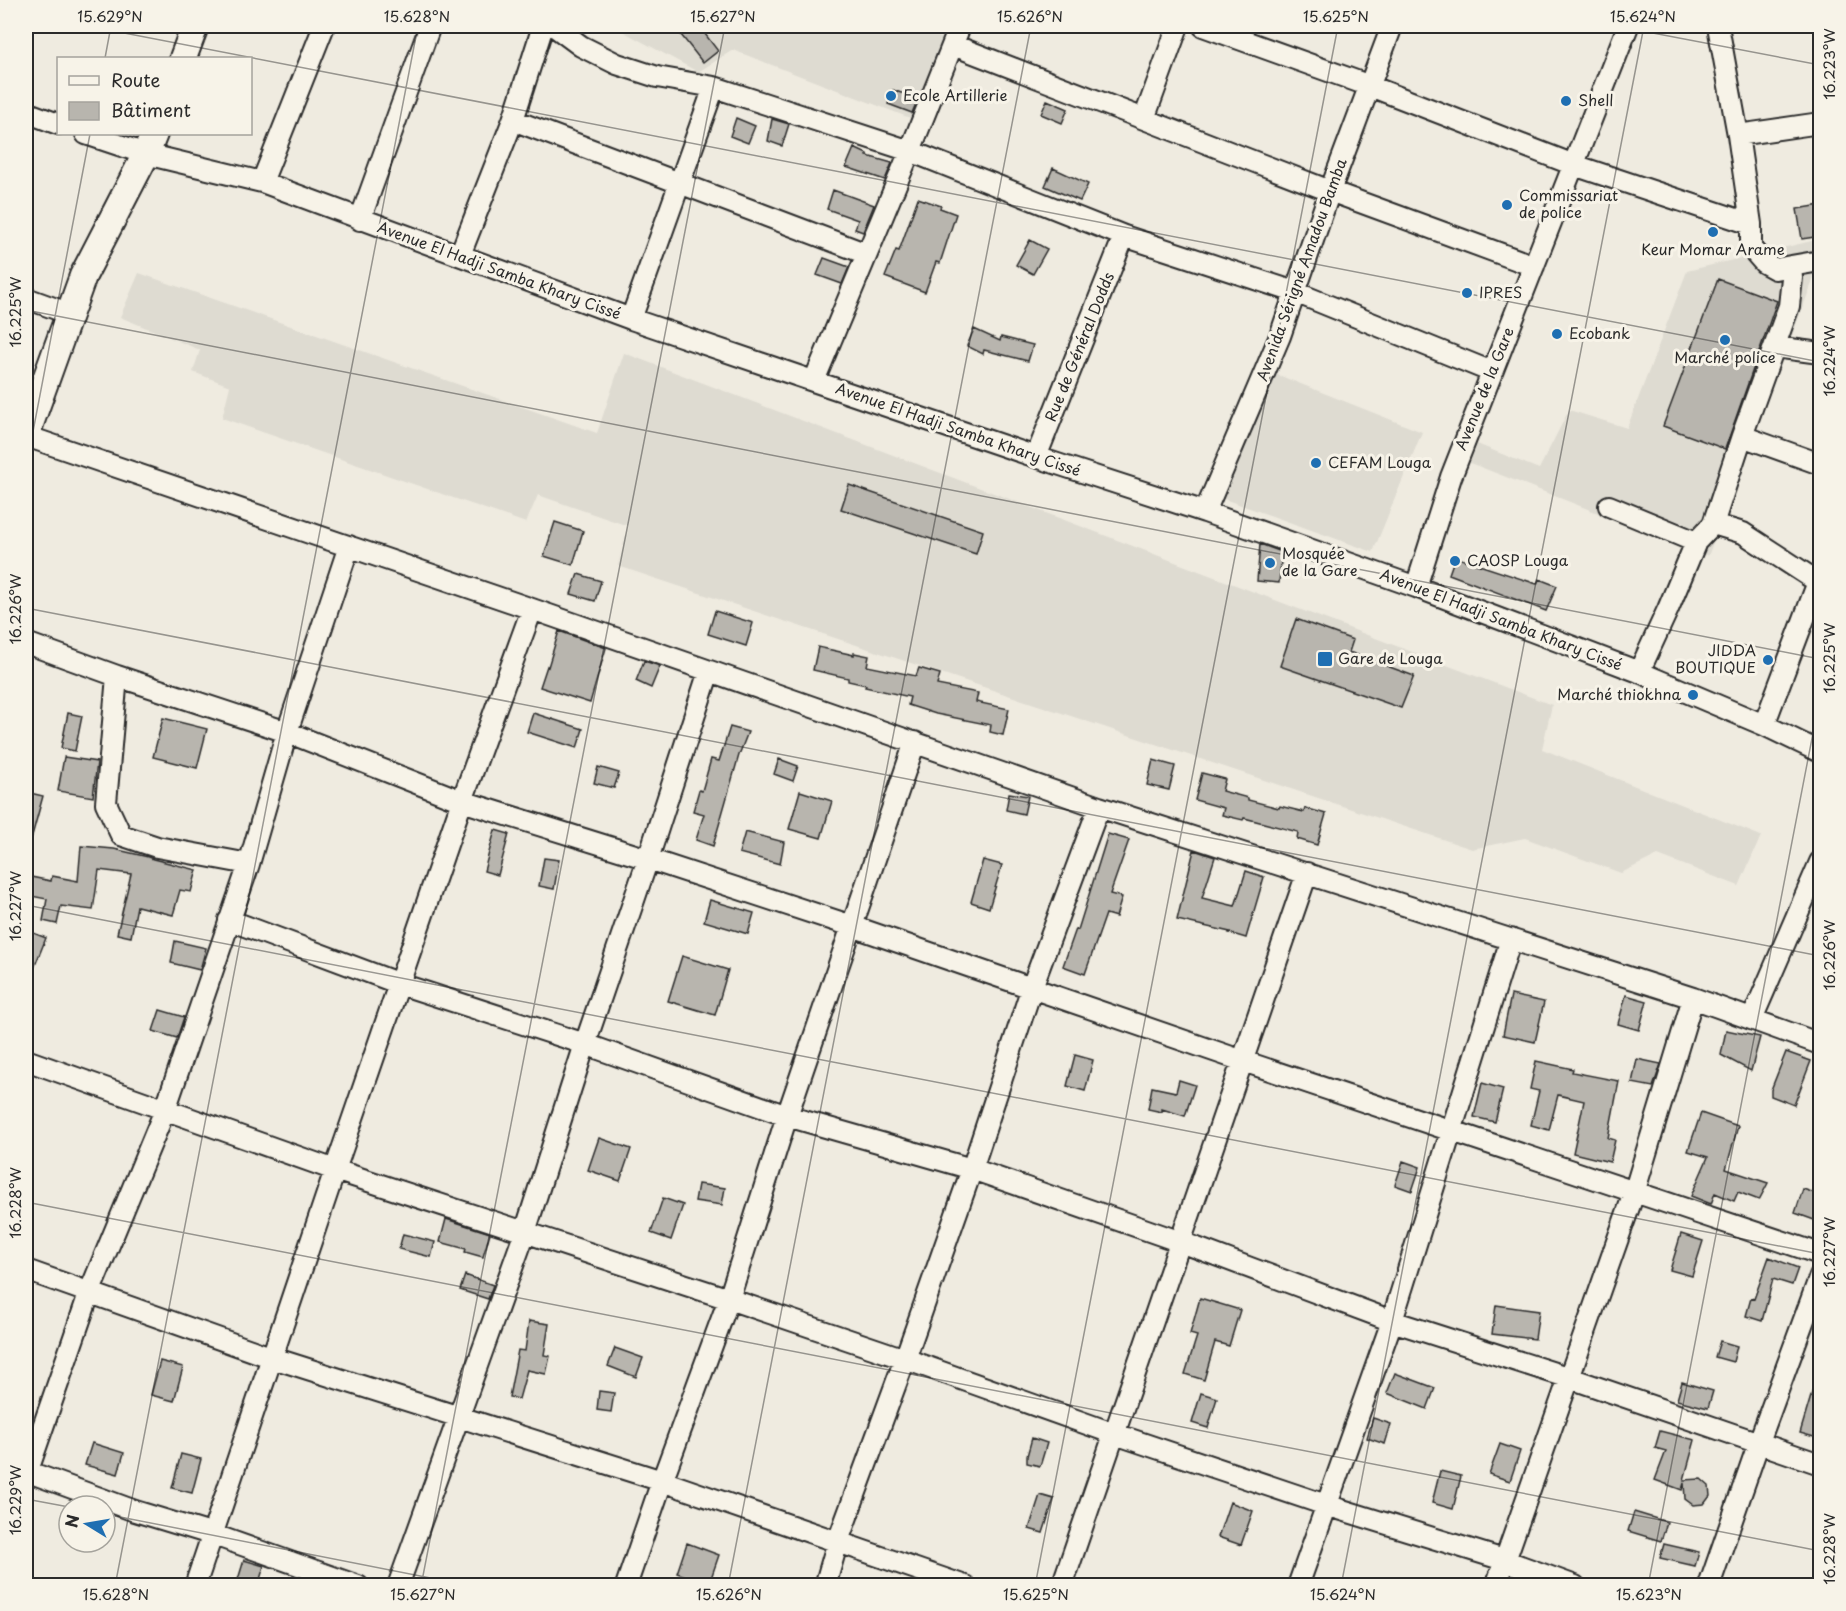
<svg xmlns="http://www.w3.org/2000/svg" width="1846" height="1611" viewBox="0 0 1846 1611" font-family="'Playpen Sans',sans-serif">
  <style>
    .built { fill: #dedbd1 }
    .building { fill: #b8b5ae; stroke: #2b2b2b; stroke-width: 1.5 }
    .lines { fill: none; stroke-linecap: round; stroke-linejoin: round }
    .minor-casing { stroke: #2b2b2b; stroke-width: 24 }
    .major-casing { stroke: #2b2b2b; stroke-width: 30 }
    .minor { stroke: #f7f3e8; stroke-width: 20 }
    .major { stroke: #f7f3e8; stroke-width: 26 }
    .ticks { fill: none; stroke: #2b2b2b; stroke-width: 1.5; stroke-opacity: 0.45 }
    .poi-dot { fill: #1f6fb2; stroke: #f7f3e8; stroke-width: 2 }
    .labels { text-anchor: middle; stroke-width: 6; stroke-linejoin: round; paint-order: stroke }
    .poi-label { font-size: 15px; fill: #2b2b2b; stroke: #f7f3e8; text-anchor: start }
    .street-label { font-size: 15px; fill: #2b2b2b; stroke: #f7f3e8 }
    .neatline { fill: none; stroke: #2b2b2b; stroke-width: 2 }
    .ticks-label { font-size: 15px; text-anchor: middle; fill: #2b2b2b }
  </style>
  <rect width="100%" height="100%" fill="#efebe0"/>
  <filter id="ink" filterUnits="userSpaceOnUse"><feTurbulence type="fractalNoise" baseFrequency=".0167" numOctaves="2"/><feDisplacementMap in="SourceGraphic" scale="12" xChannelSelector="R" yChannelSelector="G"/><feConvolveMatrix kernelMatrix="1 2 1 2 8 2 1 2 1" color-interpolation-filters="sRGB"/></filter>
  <g filter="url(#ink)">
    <path class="built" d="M613 26H953L918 121 733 50 698 72Z
      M1820 239V262L1708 556 1470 463 1477 444 1539 469 1569 410 1627 428 1687 271Z
      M139 273 597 433 624 353 1552 705 1542 749 1761 836 1739 886 1658 855 1621 873 1525 838 1472 849 618 566 628 526 538 495 526 523 222 418 230 386 193 372 200 350 120 317Z
      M1258 367 1422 432 1373 552 1210 494Z"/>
    <path class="building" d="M674 26H699L718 51 703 63Z
      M893 90 918 99 912 113 888 104Z
      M1047 100 1068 109 1062 123 1041 114Z
      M736 118 755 126 748 143 730 136Z
      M772 119 789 124 782 146 768 141Z
      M854 148 867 154V156L892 163 885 180 846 167Z
      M1053 168 1088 184 1080 201 1045 186Z
      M833 190 874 205 863 232 855 229 858 220 827 209Z
      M918 198 941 206 940 208 956 214 940 263 936 262 925 292 885 277 896 250 899 251Z
      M1821 205V236L1802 239 1797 209Z
      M1030 240 1047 249 1033 274 1016 265Z
      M824 258 849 267 842 284 817 275Z
      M1718 279 1777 301 1725 449 1663 426Z
      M974 329 1000 341 1001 337 1033 345 1028 361 984 350 983 354 967 346Z
      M849 485 983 531 976 554 841 509Z
      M555 522 583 531 573 565 544 556Z
      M1260 544 1282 552 1279 583 1257 581Z
      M1455 557 1537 584 1539 579 1557 586 1546 611 1449 574Z
      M578 574 601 581 595 601 571 594Z
      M715 611 753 623 746 646 708 634Z
      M1296 619 1353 640 1349 652 1414 676 1401 708 1280 666Z
      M559 631 606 648 590 703 540 687 547 666 548 667Z
      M818 647 854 655V653L869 656 867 666 916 676 919 668 940 674 937 685 978 693 976 702 1009 709 1003 735 990 732 991 725 936 714 908 705 910 697 865 687 866 685 848 681V678L813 670Z
      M644 661 660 666 651 688 636 681Z
      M68 713 82 716 75 751 61 748Z
      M533 713 583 729 577 748 527 732Z
      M163 718 207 729 197 768 153 757Z
      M730 727 748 732 739 755 713 846 696 840 704 814 693 811 699 790 702 791 711 759 719 761Z
      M64 757 97 762 93 797 58 791Z
      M779 759 798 766 793 781 774 774Z
      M1153 760 1175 766 1169 790 1147 785Z
      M598 767 619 773 614 788 594 783Z
      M1202 773 1225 779 1222 791 1248 798V800L1279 808 1280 806 1304 812 1305 808 1326 814 1317 845 1297 839 1298 832 1244 818 1243 820 1222 815 1224 808 1195 800Z
      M800 791 832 801 821 838 789 829Z
      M26 792 43 796 30 843 26 842Z
      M1009 793 1028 796 1024 814 1006 810Z
      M495 830 509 834 498 875 484 871Z
      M745 832 784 842 780 864 739 853Z
      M1108 834 1129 840 1110 894 1122 897 1116 917 1106 914 1085 974 1063 966 1076 929 1078 930Z
      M81 846 114 849 148 857 153 859 197 870 191 892 180 890 173 915 137 906 131 937 117 934 131 874 99 870 93 910 61 906 57 924 43 921 47 899 26 895V876L51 881 52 876 78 881Z
      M1194 850 1215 857 1202 898 1235 906 1246 871 1264 877 1246 938 1229 933 1230 932 1177 920Z
      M544 858 559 860 554 889 539 886Z
      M983 860 1002 865 989 908 971 902Z
      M710 900 754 913 748 934 704 921Z
      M26 930 46 938 26 988Z
      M175 941 206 948 200 970 171 963Z
      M682 956 728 970 715 1015 668 1001Z
      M1511 995 1544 1002 1535 1042 1503 1035Z
      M1626 995 1647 1001 1639 1030 1618 1024Z
      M160 1010 184 1017 177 1038 153 1031Z
      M1726 1030 1760 1037 1751 1071 1721 1055Z
      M1786 1052 1811 1061 1794 1105 1771 1096V1090Z
      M1075 1055 1093 1060 1085 1091 1067 1086Z
      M1637 1059 1661 1064 1653 1087 1632 1083Z
      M1536 1061 1573 1069 1572 1072 1619 1081 1608 1138 1615 1140 1610 1162 1573 1153 1584 1101 1558 1095 1549 1130 1531 1125 1539 1091 1530 1089Z
      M1179 1080 1195 1085 1185 1116 1162 1109V1112L1148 1109 1152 1087 1176 1092Z
      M1482 1083 1503 1089 1495 1122 1474 1117Z
      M1701 1113 1738 1126 1726 1169 1768 1183 1759 1200 1738 1192 1734 1201 1715 1193 1711 1204 1691 1196 1708 1157 1688 1151Z
      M599 1138 631 1149 620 1181 588 1170Z
      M1403 1161 1420 1167 1412 1191 1395 1185Z
      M698 1184 725 1188 722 1205 695 1201Z
      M1803 1189 1821 1195V1211L1817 1221 1795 1213Z
      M663 1198 683 1205 671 1240 651 1233Z
      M446 1219 490 1233 483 1257 465 1252 466 1249 440 1242Z
      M403 1234 435 1242 431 1257 399 1249Z
      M1681 1234 1703 1241 1692 1276 1670 1270Z
      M1769 1257 1798 1268 1792 1285 1773 1279 1762 1321 1746 1316 1751 1298 1754 1299Z
      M465 1275 493 1285 488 1299 460 1290Z
      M1200 1298 1240 1310 1229 1346 1215 1342 1204 1380 1185 1374 1197 1336 1190 1334Z
      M1496 1305 1539 1311 1535 1339 1492 1334Z
      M529 1321 549 1324 544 1355 550 1356 546 1374 527 1370 519 1399 509 1397 518 1350 525 1351Z
      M1720 1341 1737 1346 1733 1362 1715 1357Z
      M615 1348 643 1358 636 1377 608 1366Z
      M160 1361 183 1367 174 1401 151 1395Z
      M1395 1373 1435 1388 1427 1409 1387 1393Z
      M1817 1376 1821 1377V1439L1800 1433Z
      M1682 1382 1713 1391 1708 1408 1677 1400Z
      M599 1391 614 1393 611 1412 597 1410Z
      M1201 1393 1217 1398 1208 1428 1192 1423Z
      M1373 1418 1391 1424 1385 1444 1367 1438Z
      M1660 1431 1695 1440 1684 1480 1701 1479 1709 1486 1710 1496 1704 1504 1693 1505 1685 1499 1684 1483 1682 1490 1655 1480 1666 1451 1655 1448Z
      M1032 1438 1047 1443 1040 1466 1027 1463V1456Z
      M92 1443 124 1453 118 1474 85 1465Z
      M1500 1444 1520 1451 1510 1481 1489 1474Z
      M181 1454 201 1459 192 1493 172 1488Z
      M1440 1471 1461 1476 1453 1509 1432 1503Z
      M1040 1495 1054 1499 1043 1533 1029 1529Z
      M1230 1502 1253 1511 1241 1545 1218 1537Z
      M1634 1512 1667 1522 1661 1541 1628 1531Z
      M687 1543 719 1555 709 1584 677 1573Z
      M1664 1544 1699 1552 1695 1566 1660 1558Z
      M244 1560 264 1566 258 1586H236Z"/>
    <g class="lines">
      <defs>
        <path id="minor" d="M554 26 581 46 617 64 657 77 714 87 910 151 1124 236 1295 292 1492 372
          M1203 26 1370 86 1574 165 1751 224
          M953 45 1330 191 1534 266
          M26 112 58 124
          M1144 119 1178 26
          M513 120 867 254
          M86 134 146 154 262 182 631 319 1036 457 1205 512 1416 587 1639 672 1764 725 1820 752
          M1738 135 1820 123
          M262 182 324 26
          M360 220 430 26
          M460 255 513 120 543 26
          M1791 266 1820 261
          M26 298 70 314
          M631 319 714 87
          M1775 347 1820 353
          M814 381 910 151 960 26
          M26 436 532 609 1099 807 1693 998 1820 1044
          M1742 436 1820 464
          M1036 457 1124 236
          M1609 506 1696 542
          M1205 512 1280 336 1330 191 1392 26
          M1713 524 1743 533 1818 582
          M1416 587 1451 477 1628 26
          M26 643 117 676 287 732 462 801 648 859 852 926 1243 1061 1820 1254
          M1639 672 1668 609 1696 542 1713 524 1742 436 1789 306 1792 278 1791 266 1775 269 1764 263 1751 248V224L1738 135 1718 26
          M117 676 106 803 121 835 157 847 249 864
          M1764 725 1818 582 1820 583
          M229 920 400 984 585 1044 787 1116 972 1169 1181 1242 1392 1321 1570 1378 1820 1464
          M1752 1019 1820 862
          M26 1060 335 1170 729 1299 905 1359 1115 1434 1326 1505 1504 1560 1575 1586
          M26 1270 273 1358 662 1481 965 1586
          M26 1471 135 1511 214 1535 358 1586
          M26 1476 90 1291 165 1110 249 864 287 732 349 546
          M195 1586 335 1170 462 801 532 609
          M398 1586 525 1232 585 1044 648 859 709 671
          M626 1586 662 1481 729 1299 787 1116 915 742
          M825 1586 838 1541 905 1359 972 1169 1032 987 1099 807
          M1062 1586 1307 873
          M1298 1586 1392 1321 1511 939
          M1496 1586 1634 1193 1693 998
          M1709 1586 1759 1442 1820 1276"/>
        <path id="major" d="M183 58 195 26
          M26 435 83 276 146 154 154 134"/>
      </defs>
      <use href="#minor" class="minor-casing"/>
      <use href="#major" class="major-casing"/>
      <use href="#minor" class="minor"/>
      <use href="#major" class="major"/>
    </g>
  </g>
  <path class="ticks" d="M88 26 1820 362M1616 26 1820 65M105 58 111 26M26 310 1820 659M26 468 90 134M26 608 1820 956M26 905 1820 1254M26 1202 1820 1551M26 1499 69 1507M105 1514 471 1586M115 1586 418 26M421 1586 725 26M728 1586 1031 26M1035 1586 1338 26M1341 1586 1644 26M1648 1586 1820 697"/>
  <g class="poi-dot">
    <circle cx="891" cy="96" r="6"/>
    <circle cx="1566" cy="101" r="6"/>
    <circle cx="1507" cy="205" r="6"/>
    <circle cx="1713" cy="232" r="6"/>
    <circle cx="1467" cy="293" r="6"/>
    <circle cx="1557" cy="334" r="6"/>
    <circle cx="1725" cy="340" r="6"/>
    <circle cx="1316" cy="463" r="6"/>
    <circle cx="1455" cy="561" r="6"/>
    <circle cx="1270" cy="563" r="6"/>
    <rect x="1317" y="651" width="16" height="16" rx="3"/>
    <circle cx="1768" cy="660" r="6"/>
    <circle cx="1693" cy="695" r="6"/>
  </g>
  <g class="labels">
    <g class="poi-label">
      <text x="903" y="101">Ecole Artillerie</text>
      <text x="1578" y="106">Shell</text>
      <text x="1519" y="201">Commissariat<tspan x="1519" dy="17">de police</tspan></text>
      <text x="1713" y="255" text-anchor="middle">Keur Momar Arame</text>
      <text x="1479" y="298">IPRES</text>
      <text x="1569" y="339">Ecobank</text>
      <text x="1725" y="363" text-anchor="middle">Marché police</text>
      <text x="1328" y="468">CEFAM Louga</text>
      <text x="1282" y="559">Mosquée<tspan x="1282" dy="17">de la Gare</tspan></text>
      <text x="1467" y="566">CAOSP Louga</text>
      <text x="1756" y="656" text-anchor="end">JIDDA<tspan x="1756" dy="17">BOUTIQUE</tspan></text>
      <text x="1338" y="664">Gare de Louga</text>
      <text x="1681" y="700" text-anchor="end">Marché thiokhna</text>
    </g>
    <g class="street-label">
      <text transform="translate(1302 270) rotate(-70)" y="5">Avenida Sérigné Amadou Bamba</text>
      <text transform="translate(499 271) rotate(20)" y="5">Avenue El Hadji Samba Khary Cissé</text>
      <text transform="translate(1080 347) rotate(-68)" y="5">Rue de Général Dodds</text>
      <text transform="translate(1485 389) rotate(-68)" y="5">Avenue de la Gare</text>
      <text transform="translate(958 430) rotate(19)" y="5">Avenue El Hadji Samba Khary Cissé</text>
      <text transform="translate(1501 620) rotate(21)" y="5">Avenue El Hadji Samba Khary Cissé</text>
    </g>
  </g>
  <rect width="1846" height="1611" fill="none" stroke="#f7f3e8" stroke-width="66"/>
  <rect x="57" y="57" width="195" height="78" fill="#f7f3e8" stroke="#a5a39c" stroke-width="1.5"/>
  <rect x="69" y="76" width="30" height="9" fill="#f7f3e8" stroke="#a5a39c" stroke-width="1.5"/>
  <text x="111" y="87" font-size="18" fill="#2b2b2b">Route</text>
  <rect x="69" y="102" width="30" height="18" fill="#b8b5ae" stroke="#a5a39c" stroke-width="1.5"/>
  <text x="111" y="117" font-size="18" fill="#2b2b2b">Bâtiment</text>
  <g transform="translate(87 1524) rotate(281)"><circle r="28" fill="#f7f3e8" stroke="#a5a39c" stroke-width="1.5"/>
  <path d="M0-4.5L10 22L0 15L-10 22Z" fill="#1f6fb2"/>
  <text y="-9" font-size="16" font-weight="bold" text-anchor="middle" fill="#2b2b2b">N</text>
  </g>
  <rect x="33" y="33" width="1780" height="1545" class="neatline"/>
  <g class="ticks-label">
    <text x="110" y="22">15.629°N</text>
    <text x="417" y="22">15.628°N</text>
    <text x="723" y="22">15.627°N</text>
    <text x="1030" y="22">15.626°N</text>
    <text x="1336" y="22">15.625°N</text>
    <text x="1643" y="22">15.624°N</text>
    <text transform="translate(1830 64) rotate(-90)" y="5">16.223°W</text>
    <text transform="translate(16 312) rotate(-90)" y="5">16.225°W</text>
    <text transform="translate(1830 361) rotate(-90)" y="5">16.224°W</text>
    <text transform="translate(16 609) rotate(-90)" y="5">16.226°W</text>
    <text transform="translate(1830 658) rotate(-90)" y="5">16.225°W</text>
    <text transform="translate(16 906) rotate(-90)" y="5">16.227°W</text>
    <text transform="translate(1830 955) rotate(-90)" y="5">16.226°W</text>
    <text transform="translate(16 1203) rotate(-90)" y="5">16.228°W</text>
    <text transform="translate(1830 1252) rotate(-90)" y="5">16.227°W</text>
    <text transform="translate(16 1500) rotate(-90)" y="5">16.229°W</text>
    <text transform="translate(1830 1549) rotate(-90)" y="5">16.228°W</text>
    <text x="116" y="1600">15.628°N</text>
    <text x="423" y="1600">15.627°N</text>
    <text x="729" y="1600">15.626°N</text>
    <text x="1036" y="1600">15.625°N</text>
    <text x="1343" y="1600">15.624°N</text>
    <text x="1649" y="1600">15.623°N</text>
  </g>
</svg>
